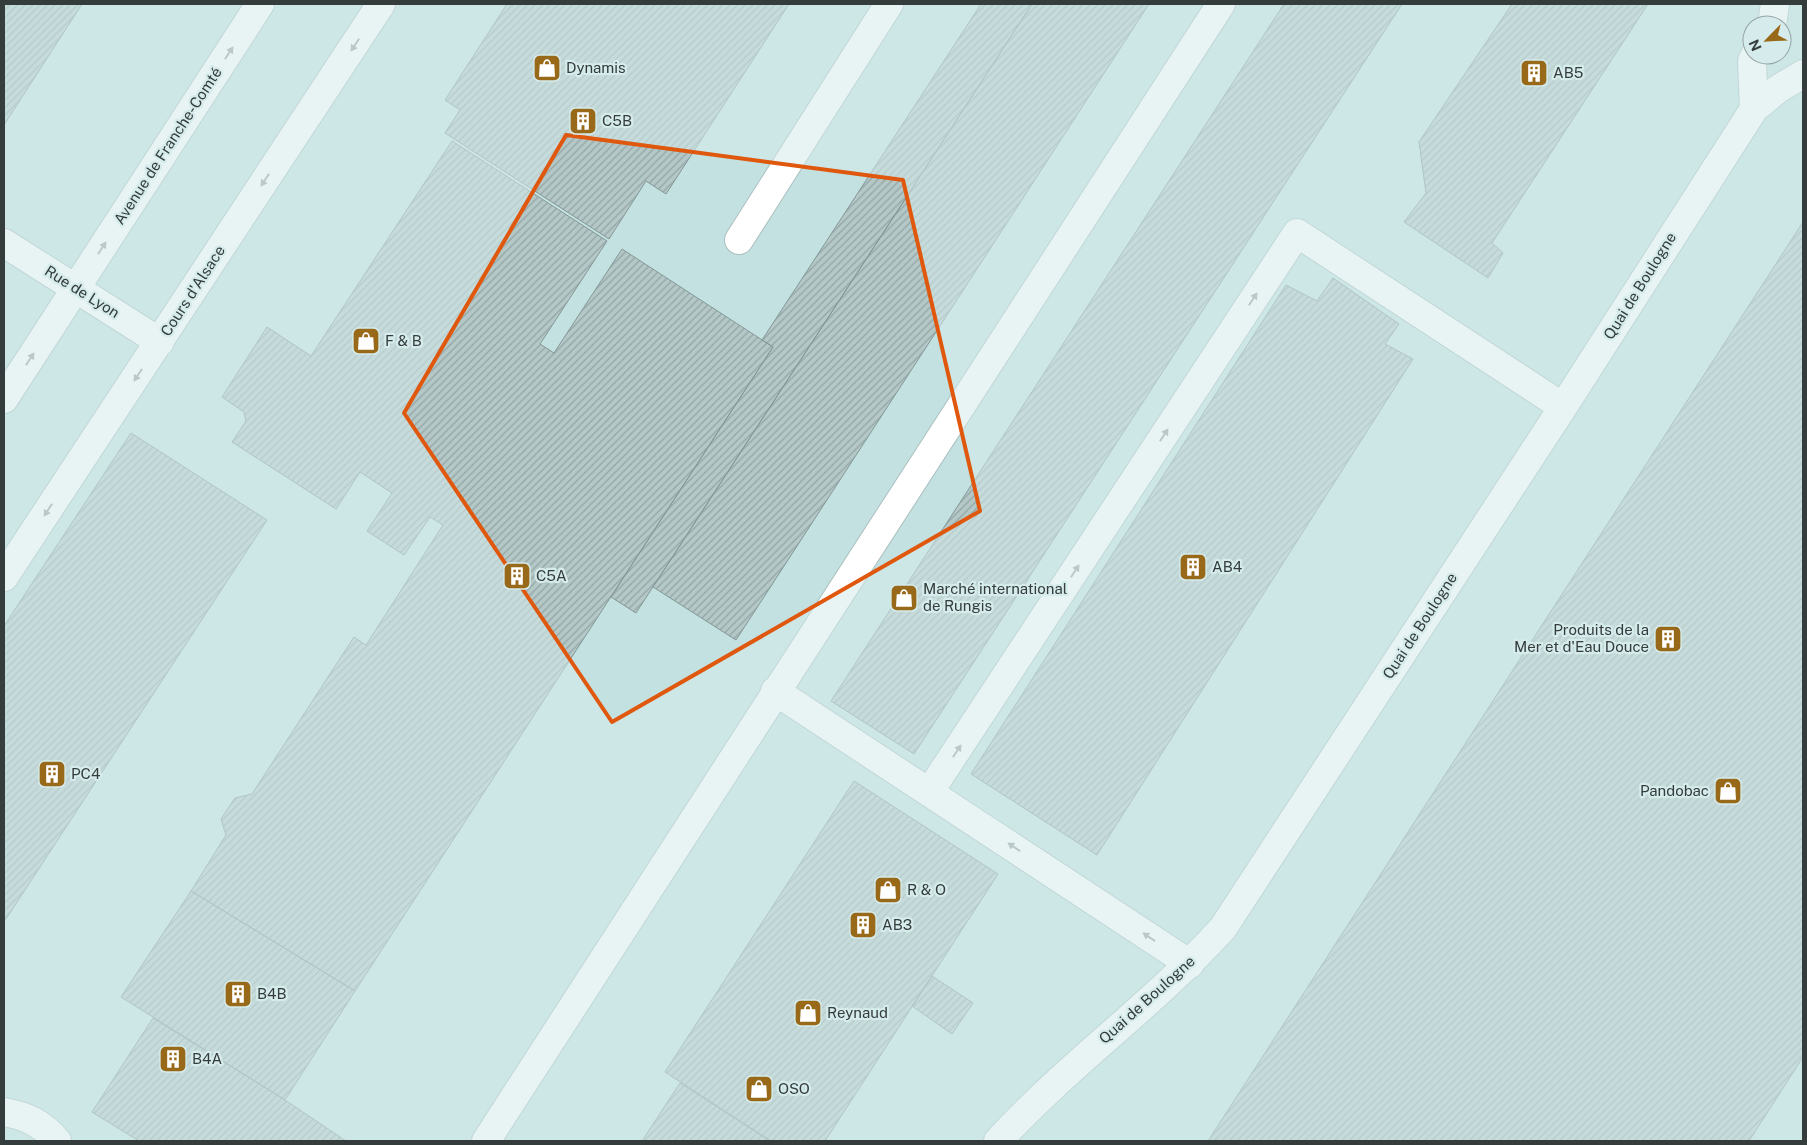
<svg xmlns="http://www.w3.org/2000/svg" width="1807" height="1145" viewBox="0 0 1807 1145" font-family="'Public Sans',sans-serif">
  <style>
    .built { fill: #c3e1e1; fill-rule: evenodd }
    .building { fill: url(#building-hatch); stroke: #849797 }
    .lines { fill: none; stroke-linecap: round; stroke-linejoin: round }
    .minor-casing { stroke: #abbfbf; stroke-width: 30 }
    .minor { stroke: #fff; stroke-width: 28 }
    .oneway { fill: #9a9e9e }
    .marked { fill: none; stroke: #df580e; stroke-width: 4; stroke-linejoin: round }
    .labels { text-anchor: middle; stroke-width: 4.5; stroke-linejoin: round; paint-order: stroke }
    .poi-label { font-size: 15px; fill: #343c3c; stroke: #d6ebeb; text-anchor: start }
    .street-label { font-size: 15px; fill: #343c3c; stroke: #d6ebeb }
  </style>
  <defs>
    <pattern id="building-hatch" width="6" height="6" patternUnits="userSpaceOnUse" patternTransform="scale(1.25)"><rect width="6" height="6" fill="#b4c8c8"/><path d="M-1 1l2-2M0 6l6-6M5 7l2-2" fill="none" stroke="#93a4a4"/></pattern>
  </defs>
  <rect width="100%" height="100%" fill="#d6ebeb"/>
  <path class="built" d="M4 4H1803V1141H4ZM1752 25H1782V55H1752Z"/>
  <path class="building" d="M4 4H82L4 125Z
    M507 4H789L666 194 646 181 609 239 445 133 460 110 445 100Z
    M981 4H1032L636 613 611 597 773 347 762 340Z
    M1032 4H1149L736 640 653 587Z
    M1284 4H1402L914 754 831 701Z
    M1512 4H1648L1492 243 1503 253 1488 278 1404 222 1426 193 1419 142Z
    M452 141 607 241 540 344 554 353 622 249 773 347 355 991 191 891 226 835 221 819 235 798 252 794 354 637 366 645 443 525 430 517 404 555 367 531 392 493 360 472 336 509 232 442 246 421 244 412 222 397 267 327 311 356Z
    M1803 222V1057L1749 1141H1208Z
    M1333 278 1399 324 1385 344 1413 359 1097 855 971 774 1286 285 1317 301Z
    M131 433 267 520 4 922V626Z
    M854 781 998 874 825 1141H771L665 1072Z
    M191 891 355 991 285 1100 121 997Z
    M932 976 973 1003 952 1034 912 1006Z
    M153 1018 285 1100 346 1141H139L92 1112Z
    M680 1083 770 1141H642Z"/>
  <g class="lines">
    <defs>
      <path id="minor" d="M1772 25 1775 4
        M1754 109 1752 61 1755 55
        M739 240 889 4
        M4 243 160 342
        M4 399 260 4
        M4 577 381 4
        M775 691 1190 964
        M930 791 1297 233 1563 407
        M4 1112C26 1116 42 1123 57 1141
        M486 1141 1221 4
        M998 1141C1068 1065 1153 1005 1223 928L1563 407 1754 109 1778 89 1803 74"/>
    </defs>
    <use href="#minor" class="minor-casing"/>
    <use href="#minor" class="minor"/>
  </g>
  <defs><path id="oneway-solid" d="M-6-.8H1V-3.2L6.5 0L1 3.2V.8H-6Z" transform="scale(1.25)"/></defs>
  <g class="oneway">
    <use href="#oneway-solid" transform="translate(355 45) rotate(123)"/>
    <use href="#oneway-solid" transform="translate(229 53) rotate(-57)"/>
    <use href="#oneway-solid" transform="translate(265 180) rotate(123)"/>
    <use href="#oneway-solid" transform="translate(102 248) rotate(-57)"/>
    <use href="#oneway-solid" transform="translate(1253 299) rotate(-57)"/>
    <use href="#oneway-solid" transform="translate(30 359) rotate(-57)"/>
    <use href="#oneway-solid" transform="translate(138 375) rotate(123)"/>
    <use href="#oneway-solid" transform="translate(1164 435) rotate(-57)"/>
    <use href="#oneway-solid" transform="translate(48 510) rotate(123)"/>
    <use href="#oneway-solid" transform="translate(1075 571) rotate(-57)"/>
    <use href="#oneway-solid" transform="translate(957 751) rotate(-57)"/>
    <use href="#oneway-solid" transform="translate(1014 847) rotate(-146)"/>
    <use href="#oneway-solid" transform="translate(1149 937) rotate(-146)"/>
  </g>
  <path d="M0 0H1807V1145H0ZM566 135 903 180 980 511 612 722 404 413Z" fill="#d6ebeb" fill-opacity=".55" fill-rule="evenodd"/>
  <path class="marked" d="M566 135 903 180 980 511 612 722 404 413Z"/>
  <defs>
    <symbol id="shop-square" viewBox="-11 -11 22 22"><rect x="-9" y="-9" width="18" height="18" rx="4" fill="#976918" stroke="#d6ebeb"/><path d="M-5-2.5h2.3a2.7 3.5 0 0 1 5.4 0H5L5.5 6h-11ZM-1.5-2.5h3a1.5 2.3 0 0 0-3 0Z" fill="#fff"/></symbol>
    <symbol id="building-square" viewBox="-11 -11 22 22"><rect x="-9" y="-9" width="18" height="18" rx="4" fill="#976918" stroke="#d6ebeb"/><path d="M-4-6H4V6H1V3H-1V6H-4ZM-2.5-4.3h1.7v1.8h-1.7ZM.8-4.3h1.7v1.8H.8ZM-2.5-1h1.7V.8h-1.7ZM.8-1h1.7V.8H.8Z" fill="#fff"/></symbol>
  </defs>
  <g fill-rule="evenodd">
    <use href="#shop-square" x="531" y="52" width="32" height="32"/>
    <use href="#building-square" x="1518" y="57" width="32" height="32"/>
    <use href="#building-square" x="567" y="105" width="32" height="32"/>
    <use href="#shop-square" x="350" y="325" width="32" height="32"/>
    <use href="#building-square" x="1177" y="551" width="32" height="32"/>
    <use href="#building-square" x="501" y="560" width="32" height="32"/>
    <use href="#shop-square" x="888" y="582" width="32" height="32"/>
    <use href="#building-square" x="1652" y="623" width="32" height="32"/>
    <use href="#building-square" x="36" y="758" width="32" height="32"/>
    <use href="#shop-square" x="1712" y="775" width="32" height="32"/>
    <use href="#shop-square" x="872" y="874" width="32" height="32"/>
    <use href="#building-square" x="847" y="909" width="32" height="32"/>
    <use href="#building-square" x="222" y="978" width="32" height="32"/>
    <use href="#shop-square" x="792" y="997" width="32" height="32"/>
    <use href="#building-square" x="157" y="1043" width="32" height="32"/>
    <use href="#shop-square" x="743" y="1073" width="32" height="32"/>
  </g>
  <g class="labels">
    <g class="poi-label">
      <text x="566" y="73">Dynamis</text>
      <text x="1553" y="78">AB5</text>
      <text x="602" y="126">C5B</text>
      <text x="385" y="346">F &amp; B</text>
      <text x="1212" y="572">AB4</text>
      <text x="536" y="581">C5A</text>
      <text x="923" y="594">Marché international<tspan x="923" dy="17">de Rungis</tspan></text>
      <text x="1649" y="635" text-anchor="end">Produits de la<tspan x="1649" dy="17">Mer et d'Eau Douce</tspan></text>
      <text x="71" y="779">PC4</text>
      <text x="1709" y="796" text-anchor="end">Pandobac</text>
      <text x="907" y="895">R &amp; O</text>
      <text x="882" y="930">AB3</text>
      <text x="257" y="999">B4B</text>
      <text x="827" y="1018">Reynaud</text>
      <text x="192" y="1064">B4A</text>
      <text x="778" y="1094">OSO</text>
    </g>
    <g class="street-label">
      <text transform="translate(168 146) rotate(-57)" y="5">Avenue de Franche-Comté</text>
      <text transform="translate(1640 286) rotate(-58)" y="5">Quai de Boulogne</text>
      <text transform="translate(193 291) rotate(-57)" y="5">Cours d'Alsace</text>
      <text transform="translate(82 292) rotate(32)" y="5">Rue de Lyon</text>
      <text transform="translate(1420 626) rotate(-57)" y="5">Quai de Boulogne</text>
      <text transform="translate(1147 1000) rotate(-42)" y="5">Quai de Boulogne</text>
    </g>
  </g>
  <rect width="1807" height="1145" fill="none" stroke="#343c3c" stroke-width="10"/>
  <g transform="translate(1767 40) rotate(246)"><circle r="24" fill="#d6ebeb" stroke="#95a5a5"/>
  <path d="M0-4L9 19L0 12L-9 19Z" fill="#976918"/>
  <text y="-8" font-size="14" font-weight="bold" text-anchor="middle" fill="#343c3c">N</text>
  </g>
</svg>
